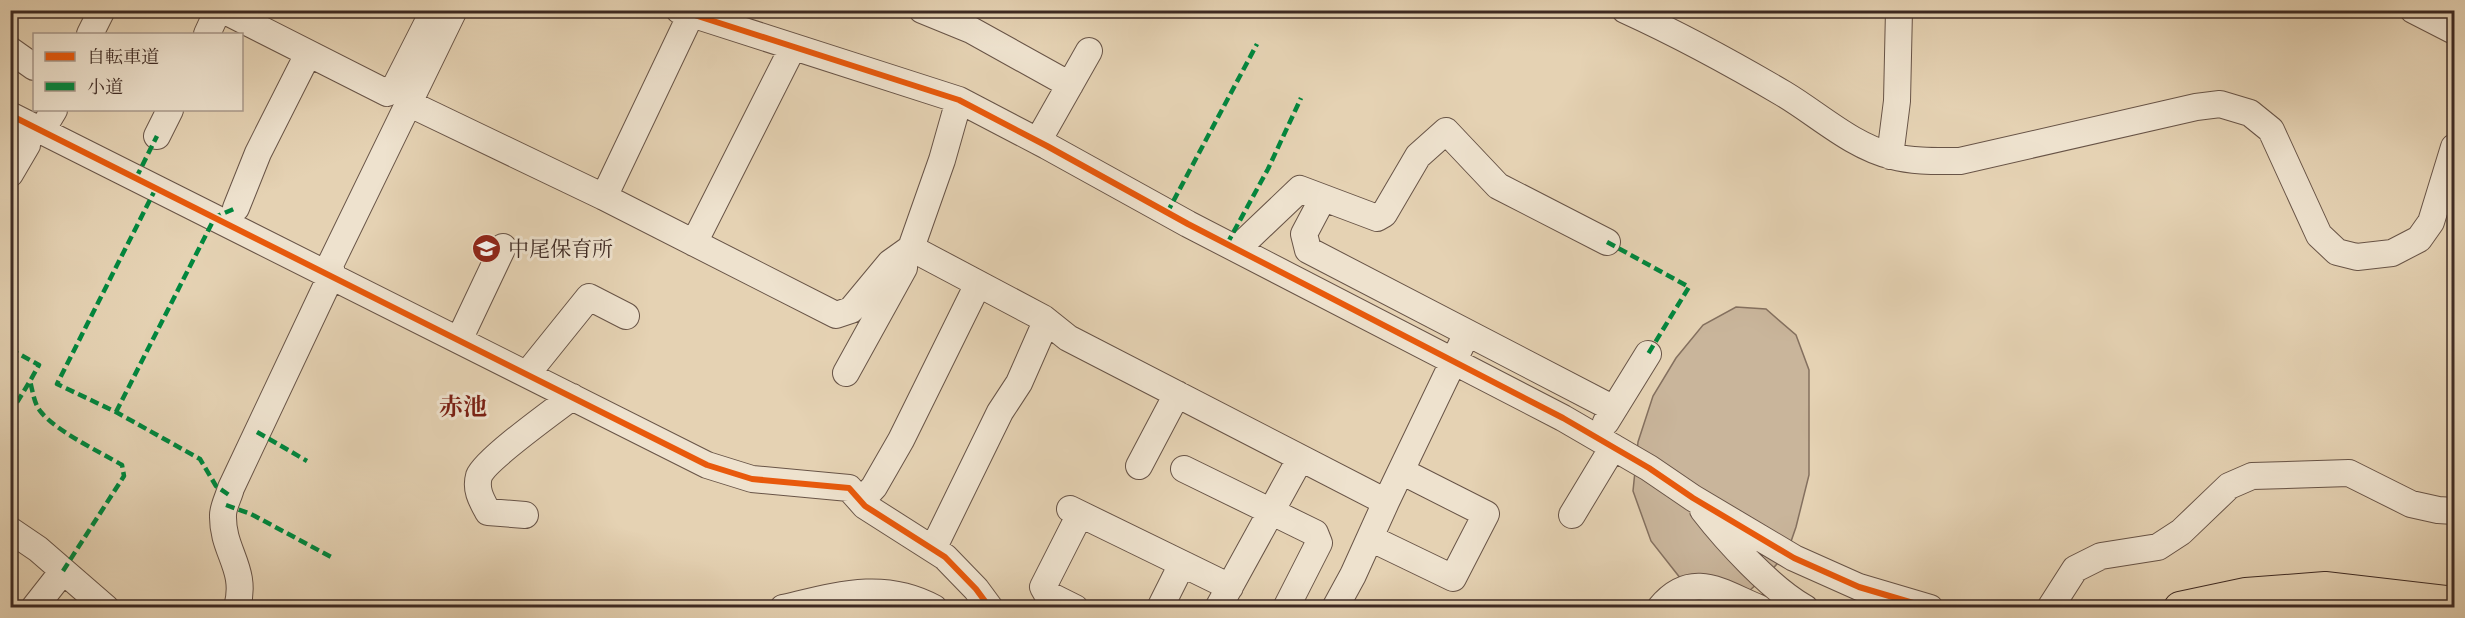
<svg xmlns="http://www.w3.org/2000/svg" width="2465" height="618" viewBox="0 0 2465 618" font-family="'Gentium Book Plus','Noto Serif JP',serif">
  <style>
    .green { fill: #c9b59b; stroke: #84705f; stroke-width: 1.5 }
    .lines { fill: none; stroke-linecap: round; stroke-linejoin: round }
    .minor-casing { stroke: #685447; stroke-width: 28 }
    .major-casing { stroke: #3e2a23; stroke-width: 34 }
    .minor { stroke: #eee2ce; stroke-width: 26 }
    .major { stroke: #e5d2b3; stroke-width: 32 }
    .quiet { stroke: #00873e; stroke-width: 4.5; stroke-dasharray: 9 4.5; stroke-linecap: butt }
    .cycleway-casing { stroke: #eee2ce; stroke-width: 10 }
    .cycleway { stroke: #e8590c; stroke-width: 6 }
    .labels { text-anchor: middle; stroke-width: 6; stroke-linejoin: round; paint-order: stroke }
    .poi-label { font-size: 21px; fill: #3e2a23; stroke: #eee2ce; text-anchor: start }
    .quarter-label { font-size: 24px; font-weight: bold; fill: #7a1f14; stroke: #eee2ce }
  </style>
  <rect width="100%" height="100%" fill="#e5d2b3"/>
  <filter id="stains"><feTurbulence type="fractalNoise" baseFrequency=".00333" numOctaves="4"/><feColorMatrix values="0 0 0 0 .2 0 0 0 0 .09 0 0 0 0 .02 0 0 0 .5 -.17"/></filter>
  <radialGradient id="worn" r=".72"><stop offset=".6" stop-color="#630" stop-opacity="0"/><stop offset="1" stop-color="#630" stop-opacity=".3"/></radialGradient>
  <path class="green" d="M1736 307 1766 309 1796 335 1809 370V475L1796 527 1787 553 1767 575 1740 599 1681 579 1651 541 1633 491 1638 442 1653 396 1676 358 1703 325Z"/>
  <g class="lines">
    <defs>
      <path id="minor" d="M223 10 387 93 396 85 434 10
        M679 10 959 100 1047 146 1188 224 1563 418 1649 468 1693 498 1794 558 1859 587 1930 608
        M922 10 971 30 1070 85
        M1625 10C1680 35 1733 64 1784 94 1819 115 1852 146 1892 156 1914 162 1937 161 1960 161L2196 107 2220 104 2250 113 2271 130 2319 235 2337 252 2357 257 2392 253 2419 239 2431 222 2454 147
        M2413 10 2454 31
        M90 34 102 10
        M207 34 218 10
        M10 50 34 67
        M410 104 604 197 836 315 851 310 890 263 911 248 942 160 959 100
        M10 115 707 465 752 479 849 488 865 506 945 557 976 589 990 608
        M42 130 54 110
        M157 136 170 110
        M1038 141 1089 51
        M1890 156 1897 101 1899 10
        M10 174 27 145 23 131
        M604 197 693 10
        M1323 198 1304 234 1308 250 1614 409
        M236 208 258 153 308 54
        M694 243 793 47
        M911 248 1043 318 1068 338 1386 502 1467 333
        M1237 249 1300 189 1377 218 1384 214 1418 156 1446 131 1498 186 1607 242
        M459 340 503 247
        M846 373 904 268 905 253
        M527 374 589 297 626 316
        M1606 422 1648 354
        M1139 466 1177 394
        M1184 469 1315 533 1319 543 1286 608
        M861 501 874 487 901 440 978 284
        M1070 509 1230 587
        M1703 510C1727 541 1771 589 1805 608
        M525 515 488 512C482 501 475 490 479 476 485 460 555 410 572 397
        M1572 515 1613 447
        M10 530 38 549 106 608
        M1370 538 1453 578 1486 514 1401 471
        M933 549 1000 412 1019 383 1041 333 1048 322
        M34 608 63 571
        M237 608C248 568 222 552 223 515 223 507 229 496 231 488L331 276V263L454 10
        M783 608C835 596 883 580 934 608
        M1075 608 1047 594 1043 587 1080 514
        M1160 608 1182 564
        M1218 608 1300 459
        M1335 608 1353 575 1386 502
        M1660 608C1692 569 1722 593 1759 608
        M2050 608 2075 569 2101 556 2158 547 2181 532 2229 486 2252 476 2349 473 2411 504 2438 510 2454 511"/>
      <path id="major" d="M2180 608 2246 594 2325 588 2454 603"/>
    </defs>
    <use href="#minor" class="minor-casing"/>
    <use href="#major" class="major-casing"/>
    <use href="#minor" class="minor"/>
    <use href="#major" class="major"/>
    <path class="quiet" d="M136 178 157 136
      M156 188 57 384 116 412 200 459 216 486 229 495
      M1167 213 1257 44
      M1607 242 1689 287 1648 354
      M1227 244 1268 169 1301 98
      M10 349 39 365 30 381C33 392 34 404 41 412 56 431 100 452 122 465L124 476 63 571
      M116 412 215 217 236 208
      M10 414 30 381
      M257 432 307 461
      M226 505 251 514 333 558"/>
    <defs>
      <path id="cycleway" d="M679 10 959 100 1047 146 1188 224 1563 418 1649 468 1693 498 1794 558 1859 587 1930 608
        M10 115 707 465 752 479 849 488 865 506 945 557 976 589 990 608"/>
    </defs>
    <use href="#cycleway" class="cycleway-casing"/>
    <use href="#cycleway" class="cycleway"/>
  </g>
  <defs>
    <symbol id="school-disc" viewBox="-11 -11 22 22"><circle r="9.5" fill="#8f2418" stroke="#eee2ce"/><path d="M0-5L7-2L0 1L-7-2ZM-4 1L0 2.5L4 1V4Q0 6-4 4Z" fill="#fff"/></symbol>
  </defs>
  <g fill-rule="evenodd">
    <use href="#school-disc" x="470" y="232" width="33" height="33"/>
  </g>
  <g class="labels">
    <g class="poi-label">
      <text x="508" y="256">中尾保育所</text>
    </g>
    <g class="quarter-label">
      <text x="463" y="415">赤池</text>
    </g>
  </g>
  <rect width="2465" height="618" fill="none" stroke="#e5d2b3" stroke-width="36"/>
  <rect x="12" y="12" width="2441" height="594" fill="none" stroke="#3e2a23" stroke-width="3"/>
  <rect x="18" y="18" width="2429" height="582" fill="none" stroke="#3e2a23" stroke-width="1.5"/>
  <rect x="33" y="33" width="210" height="78" fill="#eee2ce" stroke="#a8988a" stroke-width="1.5"/>
  <rect x="45" y="52" width="30" height="9" fill="#e8590c" stroke="#a8988a" stroke-width="1.5"/>
  <text x="87" y="63" font-size="18" fill="#3e2a23">自転車道</text>
  <rect x="45" y="82" width="30" height="9" fill="#00873e" stroke="#a8988a" stroke-width="1.5"/>
  <text x="87" y="93" font-size="18" fill="#3e2a23">小道</text>
  <rect width="100%" height="100%" filter="url(#stains)"/>
  <rect width="100%" height="100%" fill="url(#worn)"/>
</svg>
